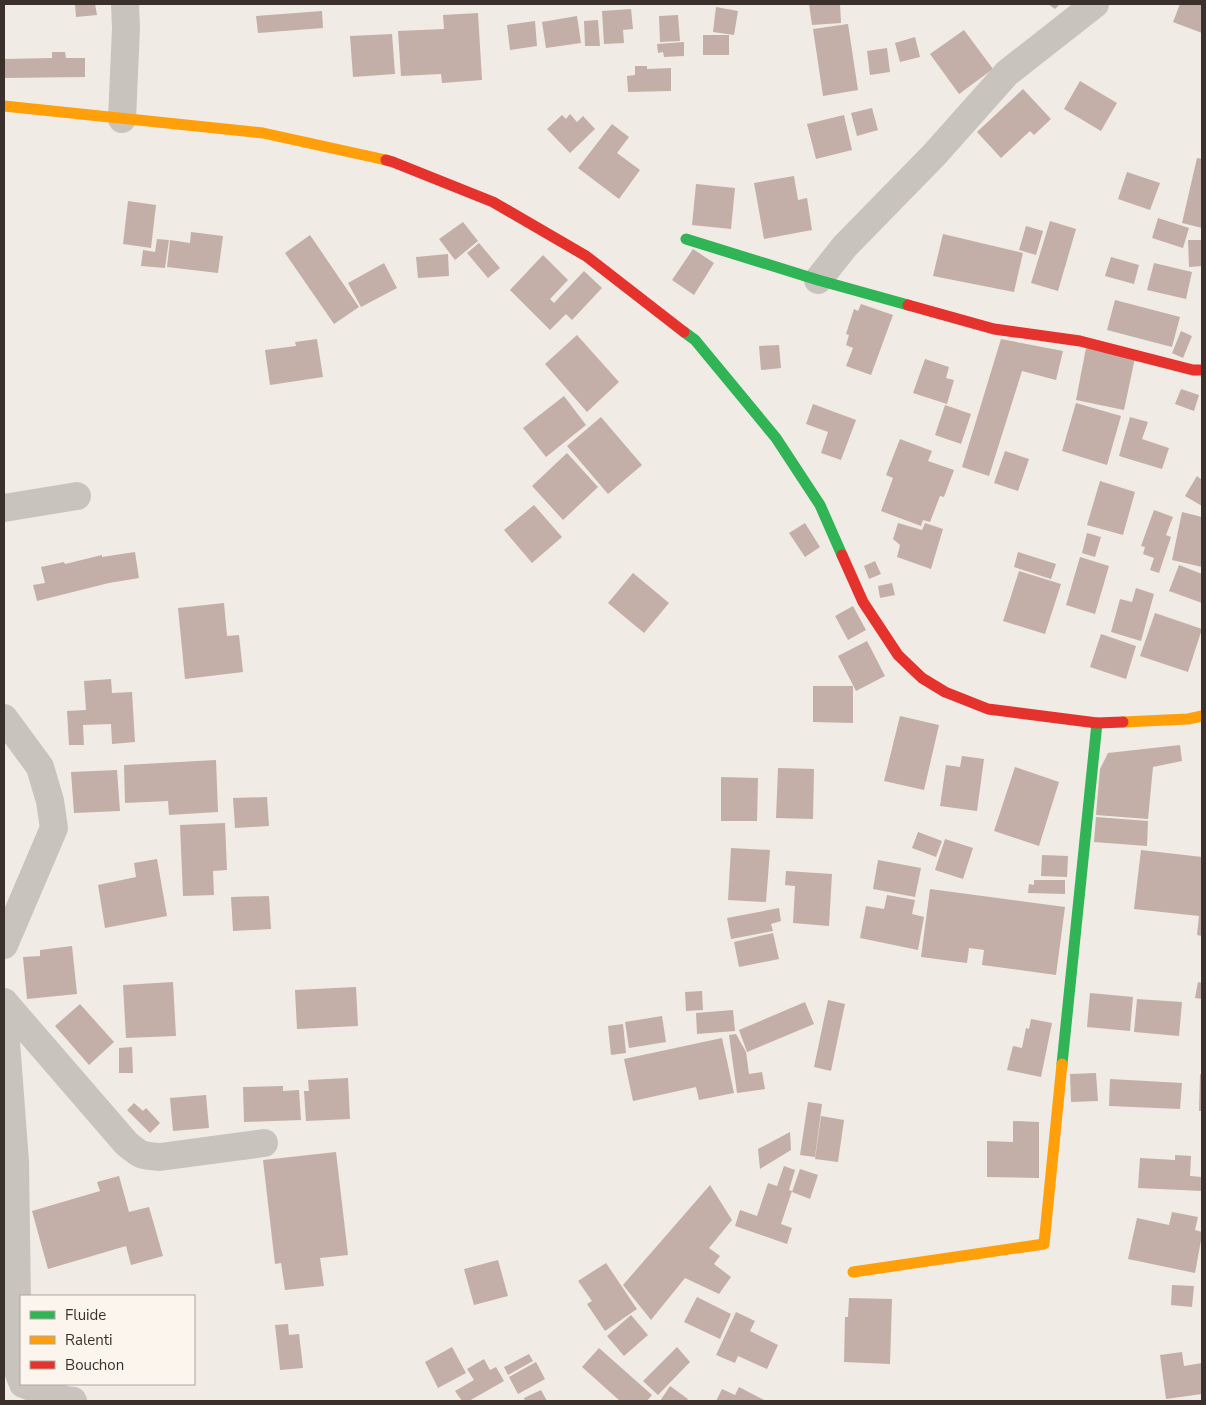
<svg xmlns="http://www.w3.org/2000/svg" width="1206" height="1405" viewBox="0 0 1206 1405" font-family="'Nunito Sans',sans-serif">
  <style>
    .building { fill: #c3afa7 }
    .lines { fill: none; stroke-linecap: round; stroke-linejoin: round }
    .street { stroke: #c9c3be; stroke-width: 28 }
    .fast { stroke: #30b455; stroke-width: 11 }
    .slow { stroke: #ff9f0a; stroke-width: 11 }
    .jam { stroke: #e5322d; stroke-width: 11 }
  </style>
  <rect width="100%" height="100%" fill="#f0ebe5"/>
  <path class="building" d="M75 4H95L97 15 76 17Z
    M809 4H840L841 23 812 25Z
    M1048 4H1060L1055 9Z
    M1180 4H1202V33L1173 22Z
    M716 7 738 11 734 35 713 32Z
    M631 9 633 29 623 30 624 43 604 44 602 11Z
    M322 11 323 28 258 33 256 16Z
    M478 13 482 80 442 83 441 74 401 76 398 31 444 29 443 15Z
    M678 15 680 41 660 42 659 16Z
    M577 16 581 43 546 48 542 22Z
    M598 20 600 46H585L584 21Z
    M535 21 537 46 510 50 507 25Z
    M848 24 858 90 823 96 813 29Z
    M964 30 993 69 959 94 930 54Z
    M392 34 395 74 353 77 350 36Z
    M703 35H729V55H703Z
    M915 37 920 57 900 62 895 43Z
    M684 42V56L664 57 663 52 658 53 657 44Z
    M887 48 890 72 870 75 867 51Z
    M52 52H65L66 58H85V77L4 78V59L52 58Z
    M635 66H647V69L671 68V91L628 92 627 76 635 75Z
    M1080 81 1117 103 1101 131 1064 109Z
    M1023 89 1051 119 1034 135 1030 131 1001 158 977 132Z
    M872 108 878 130 857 136 851 113Z
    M570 114 577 122 583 116 595 129 570 153 547 129 562 115 566 119Z
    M844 115 852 150 816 159 807 124Z
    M612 124 629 137 617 153 640 170 619 199 578 168Z
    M1197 158 1202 159V228L1182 223Z
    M1127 172 1160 183 1150 210 1118 199Z
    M794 176 798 200 807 198 812 230 764 239 754 183Z
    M696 184 735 188 731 229 692 225Z
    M128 201 156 205 151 248 123 244Z
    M1158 218 1189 228 1183 248 1152 238Z
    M1050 221 1076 229 1058 291 1031 283Z
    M463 222 478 241 455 260 439 239Z
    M1026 226 1043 231 1036 255 1019 250Z
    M191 232 223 236 218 273 167 267 170 240 190 243Z
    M943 234 1023 253 1014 292 933 276Z
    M310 235 359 307 334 324 285 253Z
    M157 239 169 240 165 268 141 266 143 250 155 252Z
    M1188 240H1202V266L1189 267Z
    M479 243 500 268 488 278 467 253Z
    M693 249 714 263 694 295 672 280Z
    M448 254 449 276 418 278 416 257Z
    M543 255 568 280 550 299 554 303 584 271 602 288 572 320 562 310 566 314 550 330 510 290Z
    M1111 257 1139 265 1134 284 1105 276Z
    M384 263 397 288 361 307 348 283Z
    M1154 263 1192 272 1186 299 1147 290Z
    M1115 300 1180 317 1172 347 1107 330Z
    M861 304 893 315 871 375 846 366 853 348 846 345 849 335 846 334 854 309 858 311Z
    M1181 331 1192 336 1183 358 1172 353Z
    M577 335 619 382 587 412 545 364Z
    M317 339 323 377 270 385 265 350 296 346 295 342Z
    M1001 339 1063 351 1056 380 1022 371 989 476 962 467Z
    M779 345 781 368 761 370 759 346Z
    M1086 348 1135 358 1124 410 1076 400Z
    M925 359 949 367 946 378 954 380 947 404 913 393Z
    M1181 389 1199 395 1194 411 1175 404Z
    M564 396 586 425 546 457 523 428Z
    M1076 403 1121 416 1107 465 1062 451Z
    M813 404 856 420 841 460 821 453 828 432 806 424Z
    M945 405 971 414 961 444 935 435Z
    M601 417 642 465 608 494 567 446Z
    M1130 417 1148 422 1142 439 1169 448 1162 469 1119 456Z
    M900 439 932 451 928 461 954 470 944 497 940 496 930 522 923 520 921 526 881 511 893 478 886 475Z
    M1005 451 1029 459 1018 491 994 483Z
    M567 453 598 487 563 520 532 486Z
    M1197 476 1202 480V506L1185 496Z
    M1100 481 1135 492 1123 535 1087 525Z
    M534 505 562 537 532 563 504 530Z
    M1154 510 1173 517 1166 535 1171 537 1159 573 1150 570 1154 558 1143 554 1145 547 1141 546Z
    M1182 512 1202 517V567L1172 560Z
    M805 523 820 547 805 557 789 533Z
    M898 523 922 530 925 523 943 529 931 569 897 557 900 545 893 539Z
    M1087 533 1101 537 1095 557 1082 553Z
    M135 552 139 578 109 583 37 601 33 585 45 583 41 567 64 562 65 564 102 555V557Z
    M1018 552 1056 564 1051 579 1014 567Z
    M1080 557 1109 566 1095 614 1066 605Z
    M875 561 881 574 869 579 864 566Z
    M1179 565 1202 574V603L1169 591Z
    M1019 571 1061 584 1045 634 1003 621Z
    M633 573 669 603 644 633 608 603Z
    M892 583 895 595 880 598 878 586Z
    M1136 588 1154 594 1141 641 1111 632 1120 599 1132 602Z
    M224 603 227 636 239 635 243 672 185 679 178 608Z
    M853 606 866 630 848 640 835 616Z
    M1155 613 1202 629 1188 672 1140 656Z
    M1101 634 1136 646 1126 679 1090 667Z
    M867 641 885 676 856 691 838 656Z
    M111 679 112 693 132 692 135 742 112 744 111 724 83 725 84 745H69L67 711 86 710 84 681Z
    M813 686H853V723L813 722Z
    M900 716 939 725 924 790 884 781Z
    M1180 745 1182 761 1153 767 1148 819 1096 815 1100 769 1108 753Z
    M962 756 984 759 977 811 940 806 946 765 960 767Z
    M216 760 218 812 169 815 168 801 125 803 124 765Z
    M1015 767 1059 782 1039 846 994 831Z
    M778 768 814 769 813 819 776 818Z
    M117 770 120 811 74 813 71 772Z
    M721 777 758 778 757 821H721Z
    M267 797 269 826 235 828 233 798Z
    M1096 817 1148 821 1147 846 1094 842Z
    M225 823 227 870 213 871 214 895 183 896 180 825Z
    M918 832 942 841 936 857 912 848Z
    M945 839 973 848 963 879 935 870Z
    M731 848 770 850 766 902 728 900Z
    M1141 850 1202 857V936L1197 935 1199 916 1134 909Z
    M1042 855 1068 856 1067 877 1041 876Z
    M157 859 167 916 105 928 98 885 136 877 134 863Z
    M878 860 921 868 915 897 873 889Z
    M786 871 832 874 829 926 793 923 795 886 785 885Z
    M1034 880H1065V894L1028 893 1029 884 1034 885Z
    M930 889 1065 907 1056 975 982 965 984 950 969 948 967 963 921 957Z
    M887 895 915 900 912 914 924 917 918 950 860 938 866 906 884 909Z
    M269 896 271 929 233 931 231 897Z
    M779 908 781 921 771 924 773 931 731 939 727 918Z
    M773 933 779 959 739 967 734 942Z
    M72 946 77 994 27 999 23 957 40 956V950Z
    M173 982 176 1036 126 1038 123 985Z
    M1198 982 1202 983V999L1195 998Z
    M356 987 358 1026 297 1029 295 990Z
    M702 991 703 1010 686 1011 685 992Z
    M1090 993 1133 997 1130 1031 1087 1027Z
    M1137 999 1182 1002 1179 1036 1134 1032Z
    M828 1000 845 1004 831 1071 814 1067Z
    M805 1002 814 1024 747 1052 739 1030Z
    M80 1004 114 1042 89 1065 55 1026Z
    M733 1010 735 1031 697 1034 696 1013Z
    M662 1016 666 1042 629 1048 625 1022Z
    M1031 1019 1052 1023 1041 1077 1007 1070 1013 1046 1022 1048 1026 1028 1029 1029Z
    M623 1024 626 1053 611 1055 608 1026Z
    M736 1034 746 1052 749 1074 762 1072 765 1089 737 1093 729 1035Z
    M722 1038 734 1093 699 1100 696 1087 633 1101 624 1059Z
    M132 1047 133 1073H119V1048Z
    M1096 1073 1098 1101 1071 1102 1070 1074Z
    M1200 1074H1202V1111H1199Z
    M348 1078 350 1119 306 1121 304 1091H309L308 1080Z
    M1110 1079 1182 1083 1180 1109 1109 1106Z
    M283 1086V1091L299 1090 301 1120 244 1122 243 1087Z
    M206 1095 209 1128 173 1131 170 1098Z
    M808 1102 822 1104 815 1157 800 1155Z
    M134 1103 143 1111 146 1108 160 1123 150 1133 127 1110Z
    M821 1116 844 1120 838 1162 815 1159Z
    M1013 1121 1039 1122V1178L987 1177V1141L1013 1142Z
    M790 1132 791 1150 760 1169 758 1149Z
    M336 1152 348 1255 320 1258 324 1286 285 1290 281 1263 275 1264 263 1160Z
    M1175 1155 1191 1156 1190 1176 1202 1177V1191L1138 1188 1140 1158 1175 1160Z
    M784 1166 795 1170 789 1190 792 1191 781 1224 792 1228 787 1244 735 1226 740 1210 757 1216 768 1183 777 1186Z
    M800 1169 818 1175 810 1199 792 1192Z
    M119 1176 129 1212 149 1207 163 1256 131 1265 126 1246 48 1269 32 1211 100 1191 97 1182Z
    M710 1185 732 1220 709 1248 720 1256 714 1264 731 1277 719 1294 685 1278 651 1320 623 1285Z
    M1172 1212 1198 1217 1195 1230 1202 1232V1235L1195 1273 1128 1259 1137 1218 1169 1225Z
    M498 1260 508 1296 474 1305 464 1269Z
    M606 1263 637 1309 605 1331 587 1304 592 1301 578 1281Z
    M1172 1285 1194 1286 1192 1307 1171 1305Z
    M697 1297 731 1314 720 1339 684 1322Z
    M849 1298 892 1299 890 1364 844 1362 845 1317H848Z
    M736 1312 755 1321 750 1331 778 1345 767 1369 738 1356 735 1363 716 1355Z
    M631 1315 648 1335 624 1356 607 1336Z
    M288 1324 289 1335 299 1334 303 1368 280 1370 275 1325Z
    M452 1347 466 1373 438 1388 425 1362Z
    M677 1347 690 1362 658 1395 643 1381Z
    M599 1348 652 1395 647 1401H620L582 1367Z
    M1182 1352 1184 1366 1202 1363V1394L1166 1399 1160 1355Z
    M529 1354 533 1361 508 1375 504 1367Z
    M484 1359 490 1370 496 1367 504 1381 469 1401H462L455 1391 474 1380 467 1369Z
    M536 1362 545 1379 518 1394 509 1377Z
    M670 1386 688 1399 686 1401H660Z
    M739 1387 764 1400 763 1401H716L722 1389 735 1395Z
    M541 1390 547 1401H525L524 1398Z"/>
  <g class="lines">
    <path class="street" d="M122 119 126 28 125 4
      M818 280 845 246 934 155 1007 73 1095 4
      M4 508 77 496
      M4 718 40 767 50 801 54 828 4 945
      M4 1002 126 1143C140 1155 141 1156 160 1157L264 1143
      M4 1015 15 1162 18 1371 21 1379
      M23 1384 65 1400 73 1401"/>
    <path class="fast" d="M686 239 818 280 908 305
      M684 332 695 340 776 438 820 505 842 555
      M1062 1064 1097 723"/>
    <path class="slow" d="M4 106 263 133 386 160
      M1123 722 1188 719 1202 716
      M853 1272 1044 1244 1062 1064"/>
    <path class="jam" d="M386 160 393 162 493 202 586 256 684 332
      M908 305 994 329 1080 341 1193 370H1202
      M842 555 863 602 898 655 922 678 945 692 988 709 1097 723 1123 722"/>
  </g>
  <rect width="1206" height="1405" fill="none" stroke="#3b302b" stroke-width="10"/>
  <rect x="20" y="1295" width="175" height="90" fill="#fbf5ee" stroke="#aea6a0"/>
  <rect x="30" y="1311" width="25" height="8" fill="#30b455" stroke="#aea6a0"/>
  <text x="65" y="1320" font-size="15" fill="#3b302b">Fluide</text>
  <rect x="30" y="1336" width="25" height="8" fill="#ff9f0a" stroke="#aea6a0"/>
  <text x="65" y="1345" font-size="15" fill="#3b302b">Ralenti</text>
  <rect x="30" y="1361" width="25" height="8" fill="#e5322d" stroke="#aea6a0"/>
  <text x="65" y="1370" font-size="15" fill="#3b302b">Bouchon</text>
</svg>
